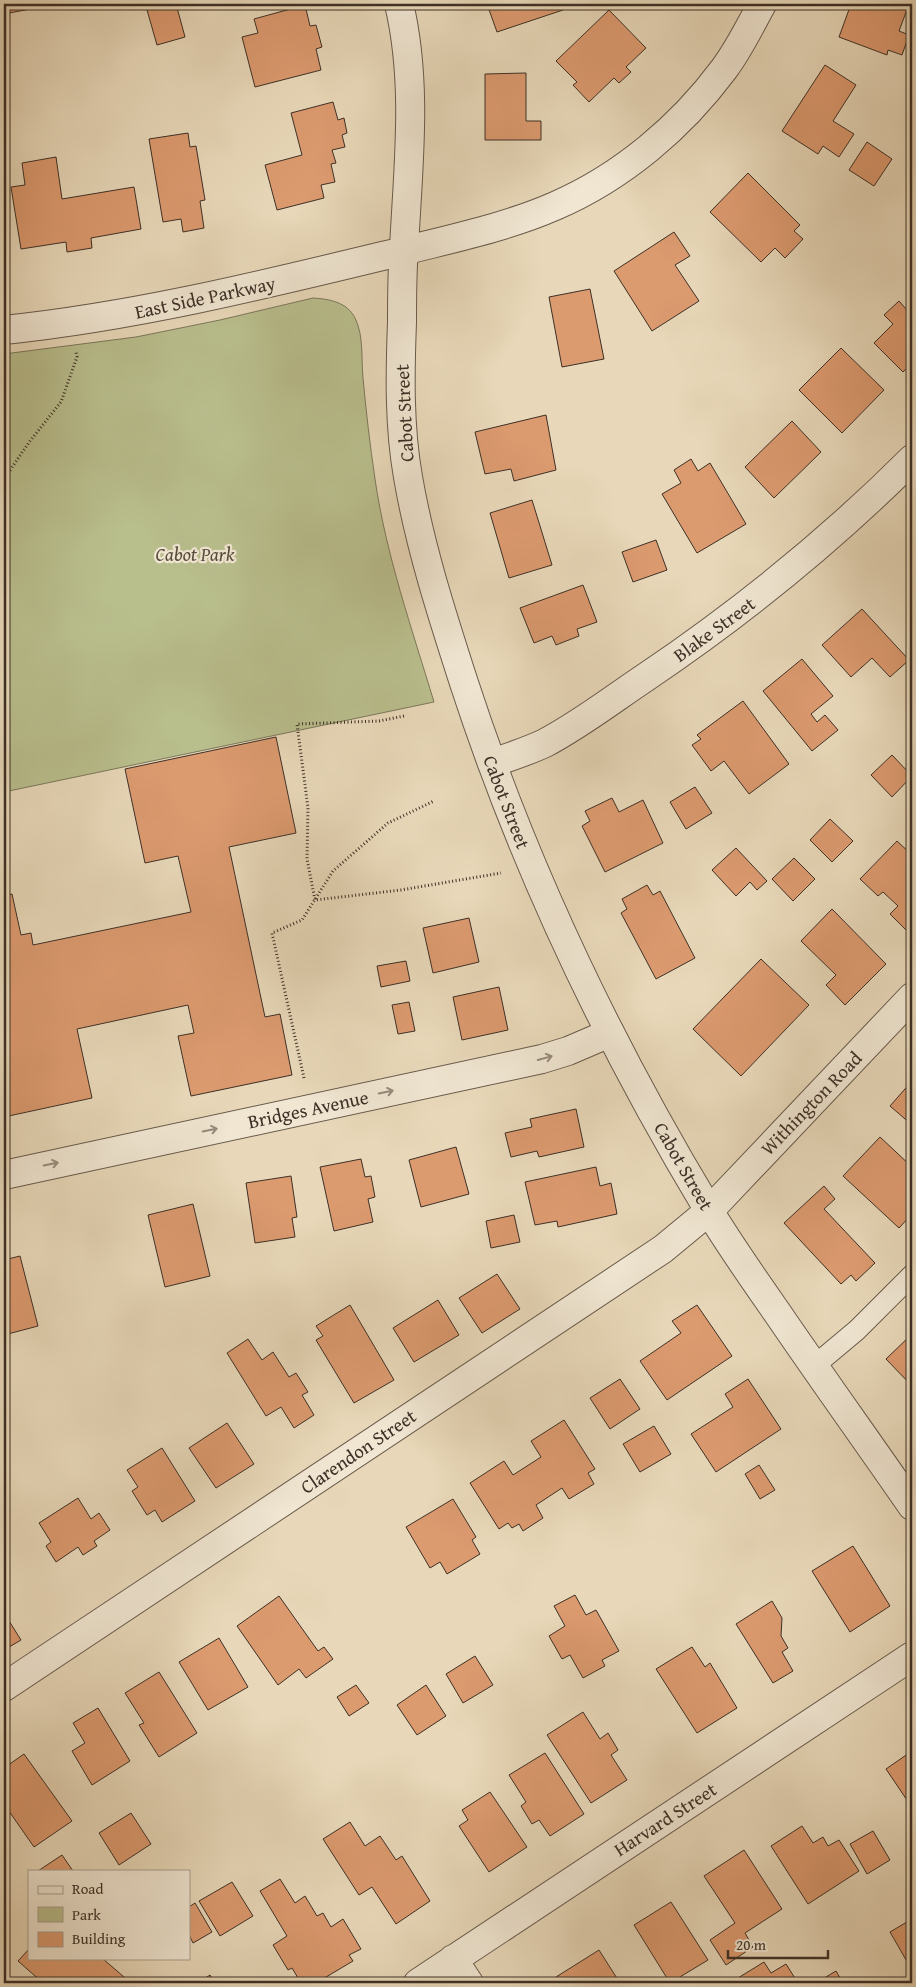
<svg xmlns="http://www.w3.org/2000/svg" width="916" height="1987" viewBox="0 0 916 1987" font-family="'Gentium Book Plus',serif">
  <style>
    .green { fill: #b9be8d; stroke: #7b775a }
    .building { fill: #dc9a6f; stroke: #3d3027 }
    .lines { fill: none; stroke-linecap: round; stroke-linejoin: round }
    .service-casing { stroke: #685a4c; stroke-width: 22 }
    .minor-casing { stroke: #685a4c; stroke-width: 30 }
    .tertiary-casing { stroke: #685a4c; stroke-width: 30 }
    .path { stroke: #3d3027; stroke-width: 3; stroke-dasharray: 1 2.5; stroke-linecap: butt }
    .service { stroke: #f0e6d2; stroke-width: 20 }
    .minor { stroke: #f0e6d2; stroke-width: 28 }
    .tertiary { stroke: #f0e6d2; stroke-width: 28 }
    .oneway { stroke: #968b7c }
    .labels { text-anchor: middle; stroke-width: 4.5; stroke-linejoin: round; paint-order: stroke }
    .street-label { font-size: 19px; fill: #3d3027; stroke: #f0e6d2 }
    .park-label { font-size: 19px; font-style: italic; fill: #564c3b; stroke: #f0e6d2 }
  </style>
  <rect width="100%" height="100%" fill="#e8d8b9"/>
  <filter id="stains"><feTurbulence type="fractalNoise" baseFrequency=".004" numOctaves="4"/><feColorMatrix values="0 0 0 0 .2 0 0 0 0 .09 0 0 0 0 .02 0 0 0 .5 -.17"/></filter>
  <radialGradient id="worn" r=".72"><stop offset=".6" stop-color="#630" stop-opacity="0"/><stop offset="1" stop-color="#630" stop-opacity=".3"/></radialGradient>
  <path class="green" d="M313 298C329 299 347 302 355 318 364 336 361 358 363 378 366 411 370 445 375 479 386 555 412 629 434 702L4 792V354L136 337 220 320Z"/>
  <path class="building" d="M4 4H52V5L9 13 7 6 4 7Z
    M169 4H176L185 37 157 45 147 10Z
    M487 4H561L563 10 497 32Z
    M851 4H909L899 31 909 35 902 55 888 50 887 55 839 37Z
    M305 5 310 26 316 25 322 47 316 49 321 70 255 87 242 37 258 33 254 19Z
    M609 10 646 48 626 67 631 72 619 83 614 78 589 102 573 85 577 82 556 61Z
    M825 65 856 85 833 121 854 134 839 157 823 146 818 154 782 131Z
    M526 73V121H541V140H485V74Z
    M333 102 338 120 344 118 347 133 342 135 345 147 332 150 336 163 331 164 335 182 321 185 324 198 277 210 265 165 302 155 291 113Z
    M188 133 190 147 196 146 205 200 200 201 204 228 183 232 181 219 163 222 149 139Z
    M867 142 892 159 874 186 849 170Z
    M56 157 62 199 134 187 141 229 91 238 92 248 67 252 66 242 21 249 11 187 25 185 22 163Z
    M748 173 800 225 794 231 803 239 785 258 775 248 761 262 710 212Z
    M674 232 690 256 675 265 699 301 652 331 614 271Z
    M590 289 604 359 562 367 549 297Z
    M899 301 907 310 912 305V363L903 372 874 343 893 324 884 315Z
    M841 348 884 390 842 433 799 390Z
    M546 415 556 470 514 481 511 469 485 474 475 432Z
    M792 421 821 452 774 498 745 467Z
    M691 459 698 471 710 463 746 524 697 553 662 494 681 483 674 470Z
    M532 500 552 565 509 578 490 513Z
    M656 540 667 570 633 582 622 552Z
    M583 585 597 622 577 629 579 636 556 645 552 636 534 643 520 608Z
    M862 609 909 660 890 677 872 658 851 677 822 645Z
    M802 659 833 696 811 714 817 722 825 715 838 730 812 751 763 691Z
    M743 701 789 764 749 794 724 761 711 771 692 745 701 739 697 735Z
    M276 737 296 833 229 847 265 1017 280 1014 292 1075 191 1096 178 1036 194 1033 188 1005 77 1029 92 1098 4 1117V896L12 894 21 935 31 933 33 945 191 912 178 856 145 863 125 769Z
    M892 755 912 776 892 797 871 775Z
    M695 787 712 813 686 829 670 802Z
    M612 798 619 812 643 800 663 843 605 872 582 826 590 821 585 811Z
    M830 819 853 841 832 862 810 840Z
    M897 841 912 855 911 935 890 914 898 906 883 892 878 896 860 879Z
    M736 848 767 881 757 890 750 882 736 896 712 870Z
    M794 858 815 879 793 901 772 879Z
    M647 885 653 895 660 891 695 958 656 979 621 913 627 909 622 899Z
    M832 909 886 964 845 1005 826 985 836 975 801 941Z
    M469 918 479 962 433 973 423 928Z
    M761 959 809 1005 741 1076 693 1029Z
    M406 961 410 981 381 987 377 966Z
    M499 987 508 1030 462 1040 453 997Z
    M409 1002 415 1031 398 1034 392 1005Z
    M912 1081V1125L890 1106Z
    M576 1109 584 1147 539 1157 537 1151 511 1157 505 1133 532 1127 530 1119Z
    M880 1137 912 1167V1214L899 1228 843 1176Z
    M456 1147 469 1194 421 1207 409 1160Z
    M361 1159 365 1177 371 1176 375 1197 368 1199 373 1222 334 1231 320 1167Z
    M596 1167 600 1186 611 1183 617 1214 558 1227 557 1221 535 1225 525 1182Z
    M291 1176 297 1217 292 1218 295 1237 255 1243 246 1183Z
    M824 1186 835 1199 824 1209 875 1263 856 1281 851 1275 841 1284 784 1223Z
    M193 1204 210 1276 165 1287 148 1215Z
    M514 1215 520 1242 491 1248 486 1221Z
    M20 1256 38 1326 4 1335V1260Z
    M497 1274 520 1309 482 1333 459 1298Z
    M438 1300 459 1335 414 1362 393 1328Z
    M350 1305 394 1380 354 1403 316 1340 323 1336 316 1326Z
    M697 1305 732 1356 667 1400 640 1361 681 1333 672 1321Z
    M912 1334V1386L886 1359Z
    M248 1339 262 1360 273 1352 289 1377 296 1373 308 1392 302 1395 314 1415 294 1428 281 1407 266 1416 227 1353Z
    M620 1379 640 1409 610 1429 590 1398Z
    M748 1379 781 1429 716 1472 691 1434 733 1407 725 1394Z
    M564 1420 595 1469 588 1473 594 1484 569 1499 562 1488 536 1505 543 1518 523 1531 519 1524 512 1528 508 1523 499 1529 470 1483 504 1461 513 1475 541 1457 531 1441Z
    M227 1423 254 1464 216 1488 189 1448Z
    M654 1426 671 1454 640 1472 623 1444Z
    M162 1448 195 1501 162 1522 155 1510 147 1515 132 1491 138 1487 127 1470Z
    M759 1465 775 1490 760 1499 745 1474Z
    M78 1498 91 1519 99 1513 110 1530 94 1541 97 1546 83 1555 78 1547 56 1562 46 1546 51 1542 39 1523Z
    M453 1499 476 1537 472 1540 480 1554 447 1574 440 1562 430 1568 406 1527Z
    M853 1546 890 1606 850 1632 812 1571Z
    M575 1595 586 1615 596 1610 619 1651 602 1660 605 1666 583 1678 570 1655 562 1659 549 1636 565 1626 554 1606Z
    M279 1596 318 1651 324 1647 333 1659 306 1678 299 1669 278 1685 237 1626Z
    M772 1601 782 1618 781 1636 788 1648 782 1652 793 1671 773 1683 736 1624Z
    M4 1613 21 1640 4 1650Z
    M219 1638 248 1687 208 1710 179 1662Z
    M692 1647 705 1667 710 1663 737 1708 697 1733 656 1669Z
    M475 1656 493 1685 463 1703 446 1674Z
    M159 1672 197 1733 159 1757 139 1725 144 1723 125 1693Z
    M356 1685 369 1703 349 1716 337 1697Z
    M426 1685 446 1716 417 1735 397 1705Z
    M98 1708 130 1761 92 1785 72 1751 85 1743 73 1723Z
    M583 1712 600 1739 608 1733 618 1750 611 1755 627 1780 591 1803 547 1735Z
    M912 1751V1805L911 1806 886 1769Z
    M545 1753 584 1814 550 1836 539 1820 532 1824 521 1806 526 1802 509 1775Z
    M24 1754 72 1821 34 1847 4 1804V1768Z
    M490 1792 527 1847 489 1872 459 1826 468 1820 462 1810Z
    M131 1813 151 1844 119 1865 99 1833Z
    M350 1822 365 1846 380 1836 396 1860 402 1856 430 1901 396 1924 372 1887 359 1895 323 1839Z
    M802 1826 813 1843 823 1837 828 1846 839 1840 859 1871 808 1904 771 1846Z
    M873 1831 890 1860 867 1874 850 1844Z
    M744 1850 782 1909 745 1933 753 1947 726 1965 710 1940 735 1923 704 1876Z
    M62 1855 73 1871H38Z
    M280 1879 295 1903 305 1896 317 1916 323 1913 331 1927 343 1919 361 1949 349 1955 353 1961 316 1983H301L292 1968 288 1970 273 1945 287 1936 260 1891Z
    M232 1882 253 1916 220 1936 199 1901Z
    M671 1902 708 1960 670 1983 634 1925Z
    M195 1903 212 1932 193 1943 189 1935V1907Z
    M912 1919V1963L909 1965 890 1932Z
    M29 1949V1958H102L131 1983H43L18 1961Z
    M599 1950 620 1983H561L556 1977Z
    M764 1962 771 1973 786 1964 798 1983H741L738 1978Z
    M836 1971 843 1983H816Z
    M210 1975 215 1983H198Z"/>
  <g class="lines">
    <defs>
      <path id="service" d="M814 1366 857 1330 912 1275"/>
      <path id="minor" d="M403 251C454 238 507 227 555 206 622 177 681 127 724 69 739 49 750 26 762 4
        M492 763C510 757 528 751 545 743 581 724 613 699 646 677 742 612 830 541 912 459
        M4 1175 542 1059 568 1051 610 1033
        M4 1687 663 1249 709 1211 912 997
        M453 1959 469 1983
        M418 1983 912 1656"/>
      <path id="tertiary" d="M399 4C418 84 408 167 404 248 402 273 402 298 402 322 400 374 399 426 408 477 420 547 442 615 464 683 524 867 608 1043 708 1209 729 1244 753 1278 776 1311 821 1377 867 1441 912 1506
        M4 330C139 316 271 283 403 251"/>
    </defs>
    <use href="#service" class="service-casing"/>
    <use href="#minor" class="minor-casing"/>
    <use href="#tertiary" class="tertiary-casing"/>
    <path class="path" d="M4 479 30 441 61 402 77 357 76 352
      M404 716 379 721 297 724 308 808 307 859 315 900 401 890 501 873
      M304 1078 272 933 302 920 333 871 388 823 434 801"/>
    <use href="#service" class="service"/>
    <use href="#minor" class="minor"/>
    <use href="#tertiary" class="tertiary"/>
  </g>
  <defs><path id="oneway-shaft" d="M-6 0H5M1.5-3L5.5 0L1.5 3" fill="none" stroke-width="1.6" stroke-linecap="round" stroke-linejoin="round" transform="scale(1.25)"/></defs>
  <g class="oneway">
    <use href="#oneway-shaft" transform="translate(545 1058) rotate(-15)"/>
    <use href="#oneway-shaft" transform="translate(386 1092) rotate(-12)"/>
    <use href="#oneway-shaft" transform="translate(210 1130) rotate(-12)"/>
    <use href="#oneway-shaft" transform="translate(51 1164) rotate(-12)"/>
  </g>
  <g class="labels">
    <g class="street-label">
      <text transform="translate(205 297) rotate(-12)" y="7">East Side Parkway</text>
      <text transform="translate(404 413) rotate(-93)" y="7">Cabot Street</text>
      <text transform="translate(714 629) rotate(-36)" y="7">Blake Street</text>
      <text transform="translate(507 802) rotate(69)" y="7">Cabot Street</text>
      <text transform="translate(811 1103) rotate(-46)" y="7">Withington Road</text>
      <text transform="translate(308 1109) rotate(-12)" y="7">Bridges Avenue</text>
      <text transform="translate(684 1166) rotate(60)" y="7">Cabot Street</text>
      <text transform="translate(358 1451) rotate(-34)" y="7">Clarendon Street</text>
      <text transform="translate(665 1819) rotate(-33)" y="7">Harvard Street</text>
    </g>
    <g class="park-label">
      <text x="195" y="561">Cabot Park</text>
    </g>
  </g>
  <rect width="916" height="1987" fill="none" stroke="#e8d8b9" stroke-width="20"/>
  <rect x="5" y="5" width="906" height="1977" fill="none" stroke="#3d3027" stroke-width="2.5"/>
  <rect x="10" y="10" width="896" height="1967" fill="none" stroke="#3d3027"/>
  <rect x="28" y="1870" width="162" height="90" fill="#f0e6d2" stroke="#a89d8e"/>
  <rect x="38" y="1886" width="25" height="8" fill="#f0e6d2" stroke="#a89d8e"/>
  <text x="72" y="1894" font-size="15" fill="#3d3027">Road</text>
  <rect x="38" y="1907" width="25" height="15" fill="#b9be8d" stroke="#a89d8e"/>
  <text x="72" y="1920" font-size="15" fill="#3d3027">Park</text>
  <rect x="38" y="1932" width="25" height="15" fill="#dc9a6f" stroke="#a89d8e"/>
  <text x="72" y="1944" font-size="15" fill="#3d3027">Building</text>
  <path d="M728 1950v8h100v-8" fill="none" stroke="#3d3027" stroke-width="2.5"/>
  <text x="736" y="1950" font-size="15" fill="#3d3027" stroke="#f0e6d2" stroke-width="4" paint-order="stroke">20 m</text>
  <rect width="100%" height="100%" filter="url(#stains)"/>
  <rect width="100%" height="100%" fill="url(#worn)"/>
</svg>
